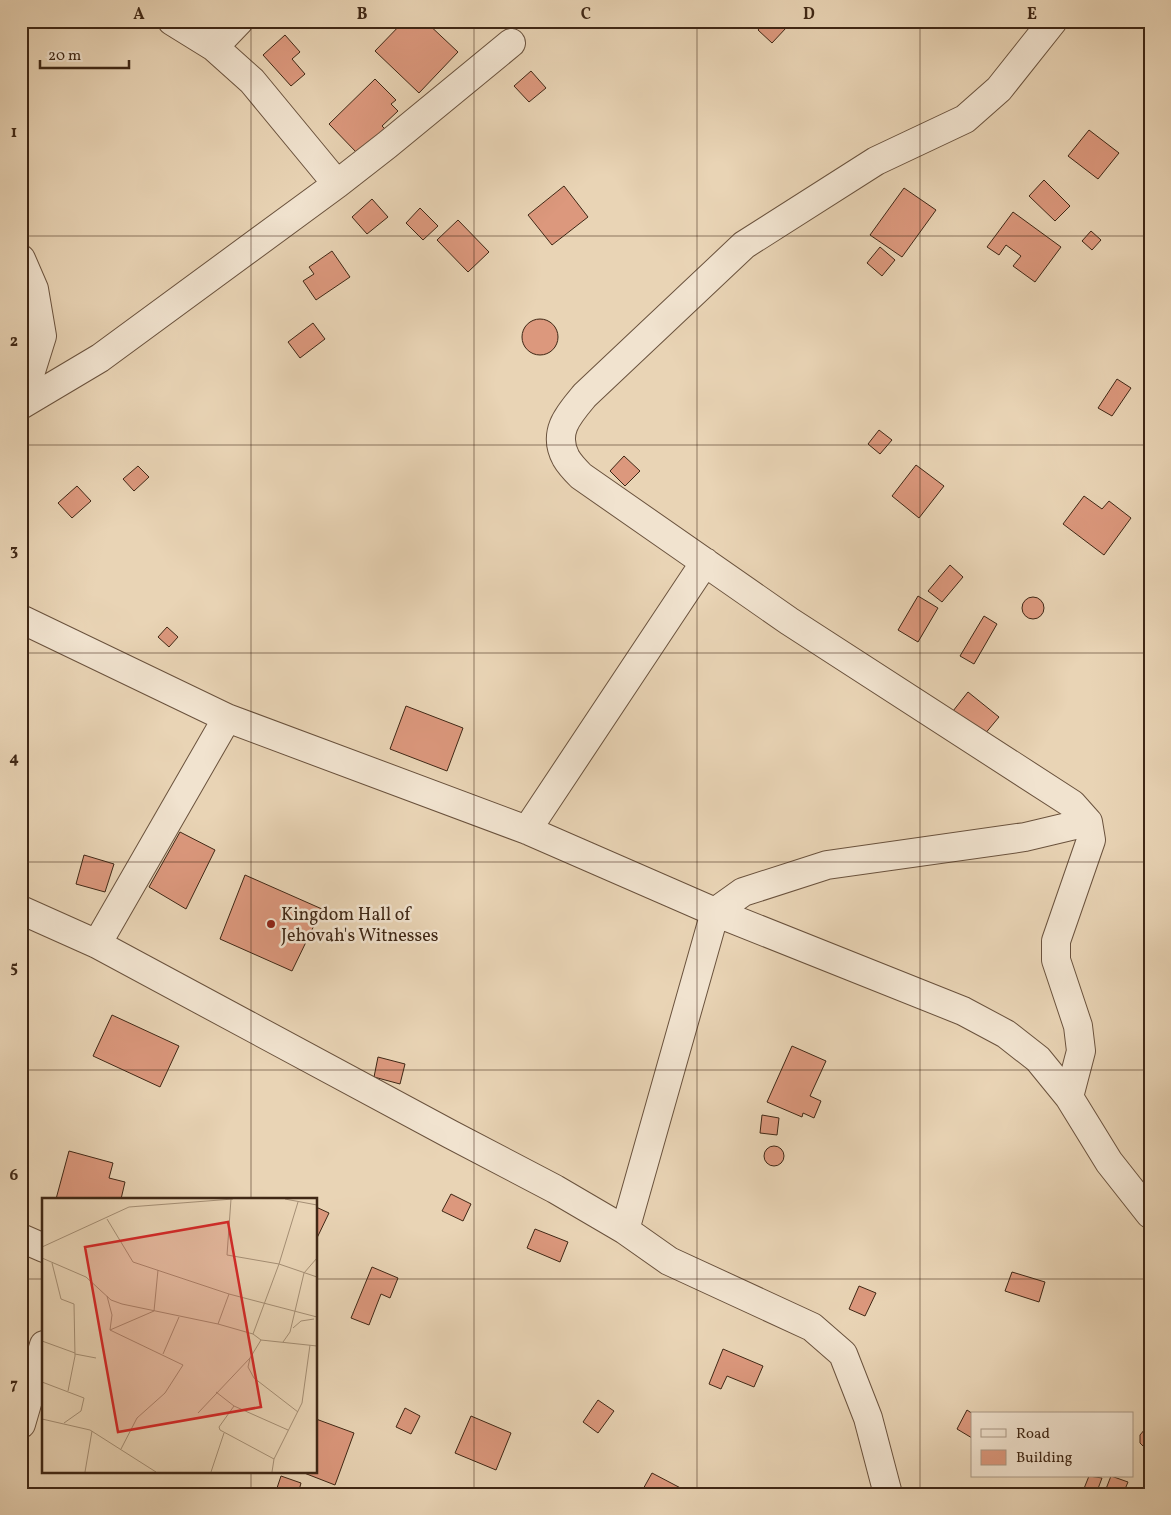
<svg xmlns="http://www.w3.org/2000/svg" width="1171" height="1515" viewBox="0 0 1171 1515" font-family="Vollkorn,serif">
  <style>
    .building { fill: #dc987d; stroke: #3f2715 }
    .lines { fill: none; stroke-linecap: round; stroke-linejoin: round }
    .street-casing { stroke: #6a523d; stroke-width: 30 }
    .street { stroke: #f1e3cf; stroke-width: 28 }
    .grid { fill: none; stroke: #3f2715; stroke-width: 1; stroke-opacity: 0.55 }
    .poi-dot { fill: #8f2418; stroke: #f1e3cf; stroke-width: 2 }
    .labels { text-anchor: middle; stroke-width: 5; stroke-linejoin: round; paint-order: stroke }
    .poi-label { font-size: 18px; fill: #3f2715; stroke: #f1e3cf; text-anchor: start }
    .inset-road { fill: none; stroke: #a58f75; stroke-width: 1 }
    .view { fill: #d62828; fill-opacity: 0.15; stroke: #d62828; stroke-width: 2.5 }
    .inset-edge { fill: none; stroke: #3f2715; stroke-width: 2.5 }
    .neatline { fill: none; stroke: #3f2715; stroke-width: 2 }
    .grid-label { font-size: 16px; text-anchor: middle; font-weight: bold; fill: #3f2715 }
  </style>
  <rect width="100%" height="100%" fill="#e9d4b5"/>
  <filter id="stains"><feTurbulence type="fractalNoise" baseFrequency=".004" numOctaves="4"/><feColorMatrix values="0 0 0 0 .2 0 0 0 0 .09 0 0 0 0 .02 0 0 0 .5 -.17"/></filter>
  <radialGradient id="worn" r=".72"><stop offset=".6" stop-color="#630" stop-opacity="0"/><stop offset="1" stop-color="#630" stop-opacity=".3"/></radialGradient>
  <path class="building" d="M404 21H425L458 52 419 93 375 51Z
    M766 21H779L786 28 772 43 758 30Z
    M285 35 300 52 292 59 305 74 291 86 263 55Z
    M531 71 546 88 529 102 514 86Z
    M375 79 396 100 391 104 398 111 382 126 387 131 372 146 368 142 357 153 329 124Z
    M1089 130 1119 153 1098 179 1068 156Z
    M1044 180 1070 206 1055 221 1029 196Z
    M564 186 588 217 552 245 528 215Z
    M904 188 936 210 902 257 870 235Z
    M372 199 388 217 367 234 352 217Z
    M420 208 438 226 423 240 406 223Z
    M1013 212 1061 247 1035 282 1013 266 1021 256 1006 245 999 255 987 247Z
    M458 220 489 252 468 272 437 240Z
    M1091 231 1101 240 1092 250 1082 241Z
    M880 247 895 260 882 276 867 263Z
    M332 251 350 277 316 300 303 281 314 274 309 267Z
    M522 337a18 18 0 1 1 36 0a18 18 0 1 1-36 0Z
    M313 323 325 339 300 358 288 342Z
    M1117 379 1131 388 1112 416 1098 408Z
    M879 430 892 440 880 454 868 444Z
    M624 456 640 471 625 486 610 471Z
    M916 465 944 486 919 518 892 496Z
    M138 466 149 477 134 491 123 479Z
    M77 486 91 501 72 518 58 503Z
    M1084 496 1102 509 1109 501 1131 518 1104 555 1063 524Z
    M950 565 963 577 942 602 928 591Z
    M918 596 938 608 918 642 898 630Z
    M1022 608a11 11 0 1 1 22 0a11 11 0 1 1-22 0Z
    M984 616 997 624 974 664 960 656Z
    M167 627 178 637 169 647 158 637Z
    M968 692 999 717 984 735 953 711Z
    M406 706 463 728 447 771 390 749Z
    M180 832 215 850 186 909 149 887Z
    M84 855 114 864 105 892 76 884Z
    M245 875 322 909 292 971 220 939Z
    M112 1015 179 1046 160 1087 93 1056Z
    M792 1046 826 1061 810 1096 821 1101 814 1118 803 1113 802 1117 767 1102Z
    M378 1057 405 1064 400 1084 374 1077Z
    M762 1115 779 1118 777 1135 760 1133Z
    M764 1156a10 10 0 1 1 20 0a10 10 0 1 1-20 0Z
    M69 1151 113 1163 109 1178 125 1182 121 1199H56Z
    M451 1194 471 1204 463 1221 442 1211Z
    M316 1207 329 1213 316 1240Z
    M535 1229 568 1242 560 1262 527 1248Z
    M372 1267 398 1278 390 1298 381 1294 369 1325 351 1318Z
    M1012 1272 1045 1282 1039 1302 1005 1291Z
    M859 1286 876 1293 865 1316 849 1309Z
    M723 1349 763 1366 754 1387 727 1376 721 1389 709 1384Z
    M598 1400 614 1411 598 1433 583 1422Z
    M405 1408 420 1416 411 1434 396 1427Z
    M967 1410 973 1414 972 1438 957 1429Z
    M471 1416 511 1433 496 1470 455 1453Z
    M316 1419 354 1433 335 1485 299 1471H316Z
    M1145 1429H1150V1450L1146 1449 1140 1443V1435Z
    M652 1473 692 1494H648L642 1491Z
    M281 1476 301 1483 298 1494H275Z
    M1089 1476 1102 1478 1096 1494 1083 1491Z
    M1111 1476 1128 1482 1123 1494H1104Z"/>
  <g class="lines">
    <defs>
      <path id="street" d="M172 21 214 47 252 81 337 184
        M1053 21 999 89 965 119 876 161 744 245 585 395C569 414 552 432 566 458 570 465 576 471 581 476L789 621 1072 804 1088 822 1091 840 1056 941V960L1078 1026 1081 1051 1069 1097
        M214 47 239 21
        M21 259 34 289 42 336 21 403
        M21 405 100 358 337 184 387 145 511 43
        M21 619 227 718 527 830 715 912 963 1011 1006 1034 1038 1059 1069 1097 1109 1162 1150 1214
        M527 830 705 562
        M21 910 97 944 450 1134 555 1189 625 1230 669 1261 812 1327 843 1354 868 1418 888 1494
        M97 944 227 718
        M625 1230 715 912 743 892 827 865 1025 837 1088 822
        M21 1238 44 1248
        M21 1424 44 1345"/>
    </defs>
    <use href="#street" class="street-casing"/>
    <use href="#street" class="street"/>
  </g>
  <path class="grid" d="M251 21V1199M474 21V1494M697 21V1494M920 21V1494M21 236H1150M21 445H1150M21 653H1150M21 862H1150M21 1070H1150M21 1279H44M316 1279H1150M251 1471V1494"/>
  <circle class="poi-dot" cx="271" cy="924" r="5"/>
  <g class="labels">
    <g class="poi-label">
      <text x="281" y="920">Kingdom Hall of<tspan x="281" dy="21">Jehovah's Witnesses</tspan></text>
    </g>
  </g>
  <g transform="translate(42 1198)">
    <rect width="275" height="275" fill="#e9d4b5"/>
    <path class="inset-road" d="M189 1 185 57 237 66 275 79M243 1 275 7M65 21 91 64 187 96 275 119M0 49 87 9 191 1M0 60 44 79 69 102 80 106 176 126 211 136 219 142 275 148M10 65 19 101 32 106 33 158 26 193M65 98 70 117 68 132M176 126 187 96M251 130 259 123 272 121M68 132 141 167 123 195 95 220 79 251M68 132 112 113 116 72M211 136 237 66 256 4M0 143 33 155M241 144 248 134 262 75 275 60M33 156 54 160M121 156 137 119M208 160 206 169 212 180 256 214M0 184 42 200 39 213 22 225M174 194 192 208 246 232M192 208 177 229 178 232 232 261M156 215 208 160 219 142M0 221 48 232 114 274M43 274 50 233M169 274 182 235M230 274 232 261 260 205 268 147"/>
    <path class="view" d="M186 24 219 209 76 234 43 49Z"/>
    <rect width="275" height="275" class="inset-edge"/>
  </g>
  <rect width="1171" height="1515" fill="none" stroke="#e9d4b5" stroke-width="55"/>
  <rect x="971" y="1412" width="162" height="65" fill="#f1e3cf" stroke="#aa9885"/>
  <rect x="981" y="1429" width="25" height="8" fill="#f1e3cf" stroke="#aa9885"/>
  <text x="1016" y="1438" font-size="15" fill="#3f2715">Road</text>
  <rect x="981" y="1450" width="25" height="15" fill="#dc987d" stroke="#aa9885"/>
  <text x="1016" y="1462" font-size="15" fill="#3f2715">Building</text>
  <path d="M40 60v8h89v-8" fill="none" stroke="#3f2715" stroke-width="2.5"/>
  <text x="48" y="60" font-size="15" fill="#3f2715" stroke="#f1e3cf" stroke-width="4" paint-order="stroke">20 m</text>
  <rect x="28" y="28" width="1116" height="1460" class="neatline"/>
  <g class="grid-label">
    <text x="139" y="19">A</text>
    <text x="362" y="19">B</text>
    <text x="586" y="19">C</text>
    <text x="809" y="19">D</text>
    <text x="1032" y="19">E</text>
    <text x="14" y="137">1</text>
    <text x="14" y="346">2</text>
    <text x="14" y="555">3</text>
    <text x="14" y="763">4</text>
    <text x="14" y="972">5</text>
    <text x="14" y="1180">6</text>
    <text x="14" y="1389">7</text>
  </g>
  <rect width="100%" height="100%" filter="url(#stains)"/>
  <rect width="100%" height="100%" fill="url(#worn)"/>
</svg>
